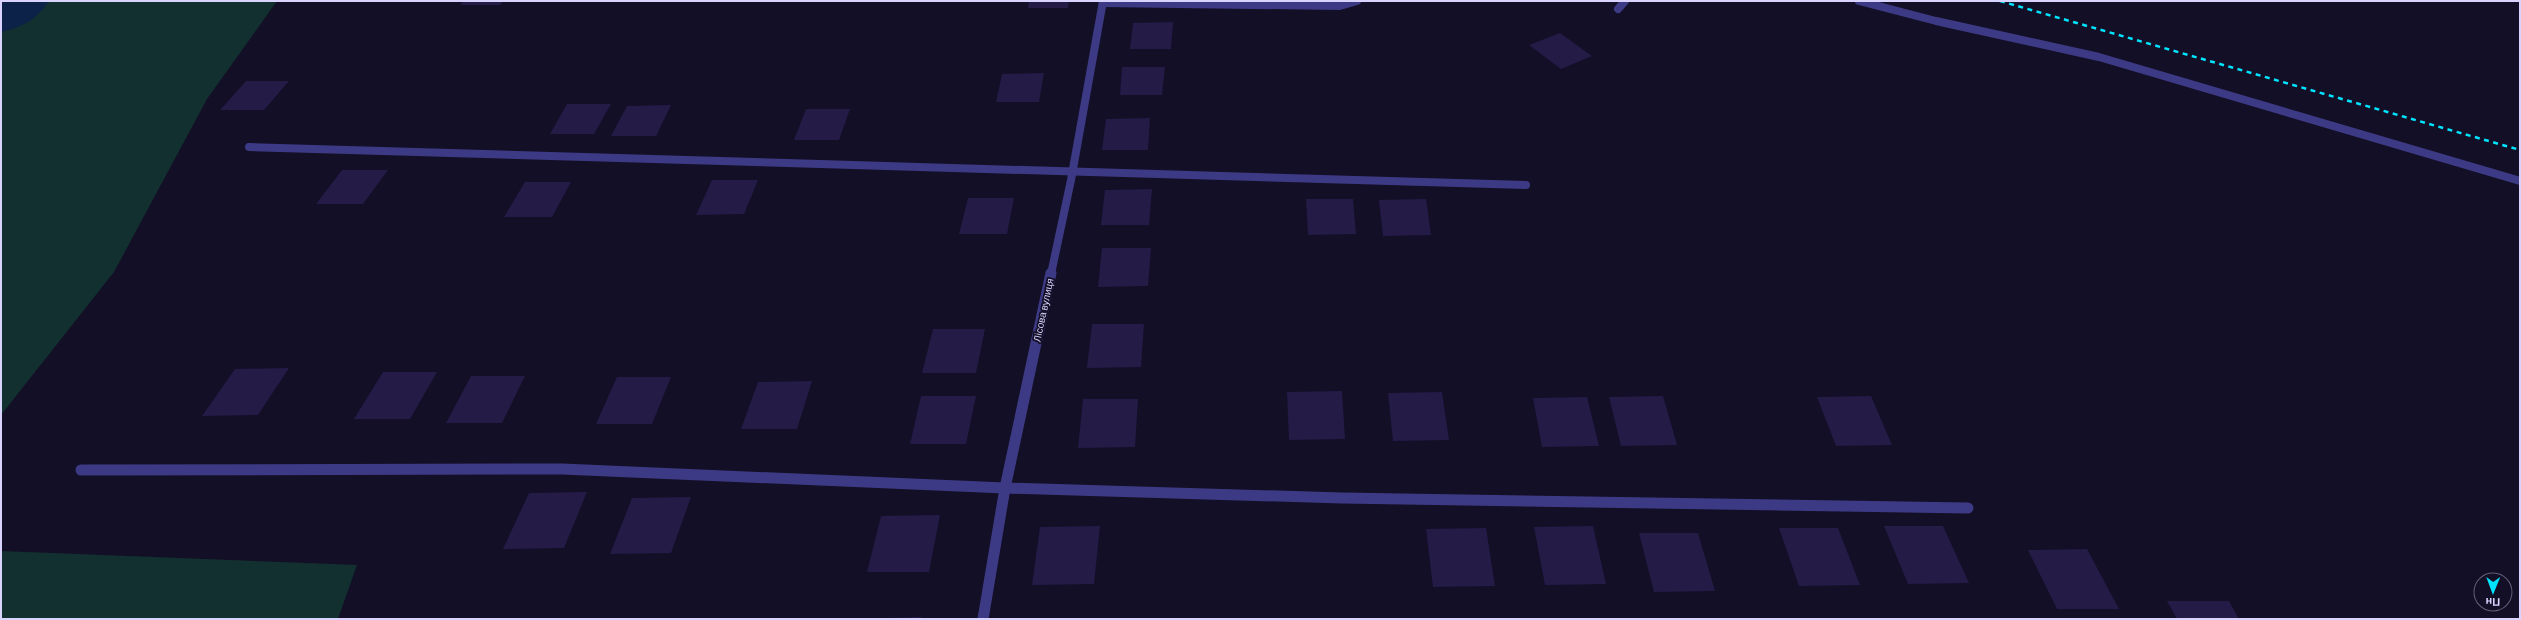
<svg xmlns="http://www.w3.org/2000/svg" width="2521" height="620" viewBox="0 0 2521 620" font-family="Barlow,sans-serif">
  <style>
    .green { fill: #12302f }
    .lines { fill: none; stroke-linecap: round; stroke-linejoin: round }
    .river { fill: #0c2248; fill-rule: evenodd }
    .building { fill: #241b47 }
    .service-far1 { stroke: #3d3a85; stroke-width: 8 }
    .service { stroke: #3d3a85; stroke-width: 11 }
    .minor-far1 { stroke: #3d3a85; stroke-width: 8 }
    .minor { stroke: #3d3a85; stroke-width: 11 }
    .rail { stroke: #00e5ff; stroke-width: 2.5; stroke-dasharray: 5 4.5; stroke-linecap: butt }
    .labels { text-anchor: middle; stroke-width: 3.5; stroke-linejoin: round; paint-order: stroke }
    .street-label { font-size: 10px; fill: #d9d4ff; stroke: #130f26 }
  </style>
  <rect width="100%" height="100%" fill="#130f26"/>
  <path class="green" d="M1 1H277L207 99 114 272 1 415Z
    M1 551 357 565 338 619H1Z"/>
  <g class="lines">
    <path class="river" d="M1 1H49C35 21 24 26 1 32Z"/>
  </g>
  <path class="building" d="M464 1H503L500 5H460Z
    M1029 1H1069L1068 8H1028Z
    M1173 22 1171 49H1130L1133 23Z
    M1560 33 1592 56 1561 69 1529 45Z
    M1122 67H1165L1162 95H1120Z
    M1044 73 1039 102H996L1002 74Z
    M246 81H289L264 110H220Z
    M567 104H611L594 134H550Z
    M671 105 656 136H611L627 106Z
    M806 109H850L839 140H794Z
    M1150 118 1148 150H1102L1106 119Z
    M342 170H388L363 204H316Z
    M712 180H758L744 214 696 215Z
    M525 182H571L552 217H504Z
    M1152 189 1149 225H1101L1105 190Z
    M968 198H1014L1007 234H959Z
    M1306 199H1353L1356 234 1308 235Z
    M1426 199 1431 235 1383 236 1379 200Z
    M1102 248H1151L1148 286 1098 287Z
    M1092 324H1144L1141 367 1087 368Z
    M933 329H985L976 373H922Z
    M289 368 258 415 202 416 235 369Z
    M383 372H437L410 419H354Z
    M471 376H525L502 423H446Z
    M617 377H671L652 424H596Z
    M812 381 797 429H741L758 382Z
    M1342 391 1345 439 1289 440 1287 392Z
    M1442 392 1449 440 1393 441 1388 393Z
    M921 396H976L966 444H910Z
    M1663 396 1677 445 1621 446 1609 397Z
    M1871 396 1892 445 1836 446 1817 397Z
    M1587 397 1599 446 1542 447 1533 398Z
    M1083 399H1138L1135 447 1078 448Z
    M587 492 564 548 503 549 529 493Z
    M691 497 671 553 610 554 632 498Z
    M940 515 929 572H867L881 516Z
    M1100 526 1094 584 1032 585 1040 527Z
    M1593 526 1606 584 1545 585 1534 527Z
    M1884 526H1943L1969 583 1908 584Z
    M1486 528 1495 586 1433 587 1426 529Z
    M1779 528H1838L1860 585 1799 586Z
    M1639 533H1698L1715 591 1654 592Z
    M2087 549 2119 609H2057L2028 550Z
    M2167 601H2229L2239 619H2177Z
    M922 617 921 619H887V618Z"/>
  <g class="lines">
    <path class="service-far1" d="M1859 1 1936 21 2099 57 2520 181
      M1103 3 1340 6 1357 1
      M1618 9 1625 1
      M249 147 1526 185"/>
    <path class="service" d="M81 470 562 469 1005 488 1342 498 1968 508"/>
    <path class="minor-far1" d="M1051 274 1071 180 1103 1"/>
    <path class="minor" d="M983 619 1005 488 1051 273"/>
    <path class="rail" d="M2000 1 2520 150"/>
  </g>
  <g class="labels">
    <g class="street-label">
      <text transform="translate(1043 310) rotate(-78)" y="4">Лісова вулиця</text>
    </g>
  </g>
  <rect width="2521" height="620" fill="none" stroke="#d9d4ff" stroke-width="4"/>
  <g transform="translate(2493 592) rotate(181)"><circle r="19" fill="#130f26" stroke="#625e7d"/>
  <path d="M0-3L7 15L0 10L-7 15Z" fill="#00e5ff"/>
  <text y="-6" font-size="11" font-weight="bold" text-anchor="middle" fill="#d9d4ff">Пн</text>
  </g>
</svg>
